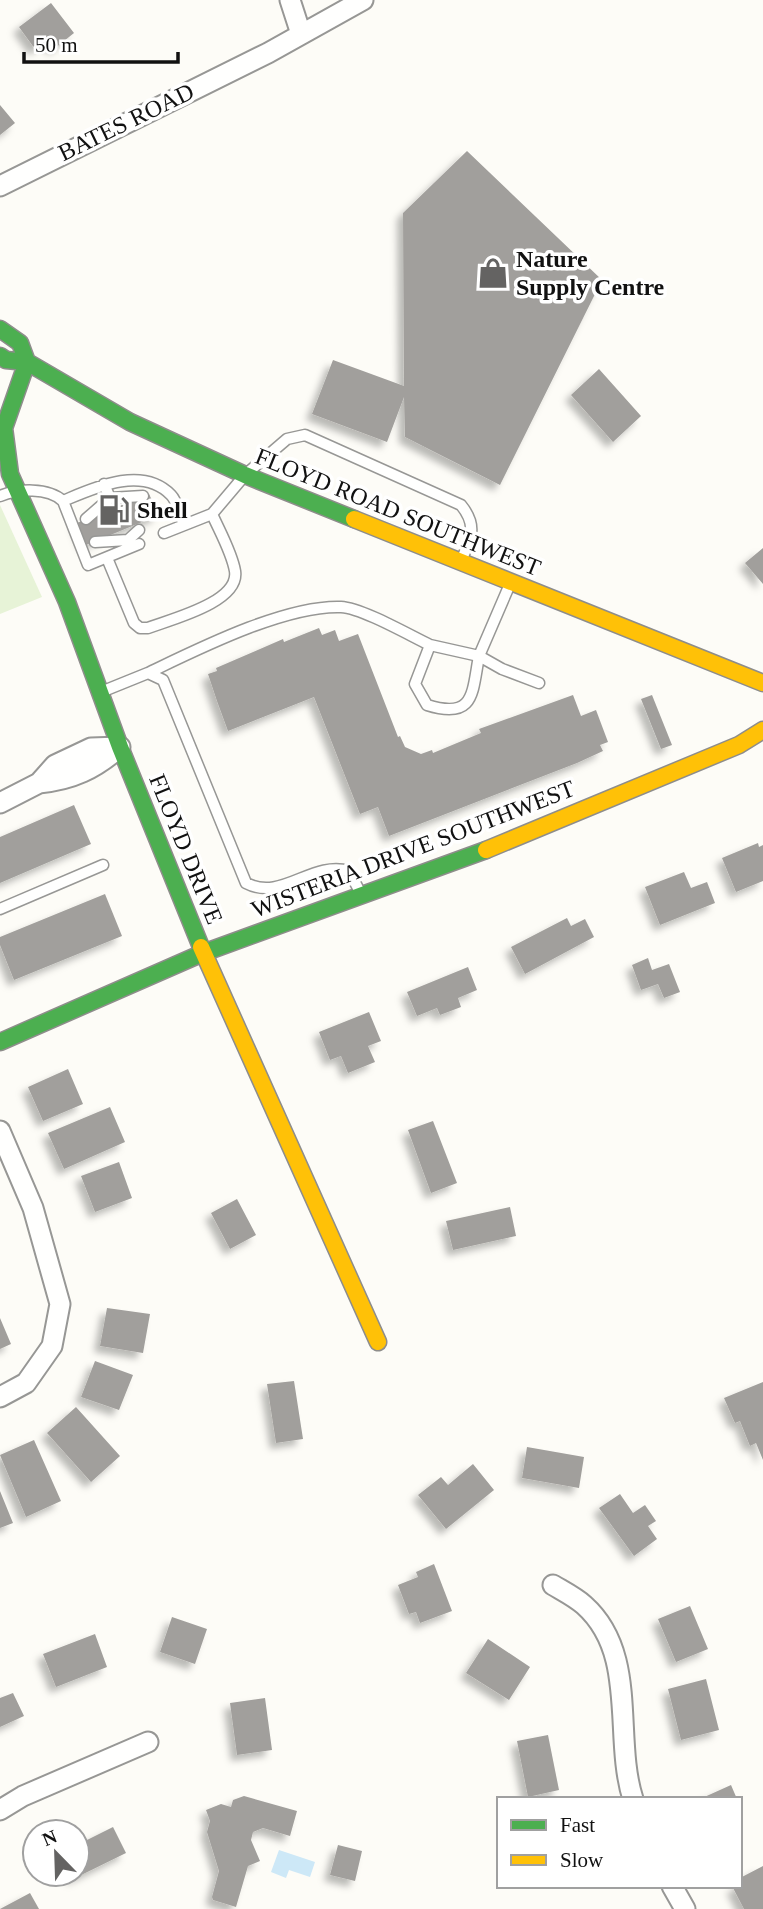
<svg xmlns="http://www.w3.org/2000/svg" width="763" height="1909" viewBox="0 0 763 1909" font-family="'Times New Roman',serif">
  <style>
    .green { fill: #e7f3d7 }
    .water { fill: #cde8f7 }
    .building { fill: #a19f9c; filter: url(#shadow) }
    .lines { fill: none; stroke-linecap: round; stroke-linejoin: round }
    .lane-casing { stroke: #979795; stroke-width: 13 }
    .street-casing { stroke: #979795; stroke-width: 23 }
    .fast-casing { stroke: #8e8d8b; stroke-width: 19 }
    .slow-casing { stroke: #8e8d8b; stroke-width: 19 }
    .lane { stroke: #fffffe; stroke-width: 10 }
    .street { stroke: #fffffe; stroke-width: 19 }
    .fast { stroke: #4caf50; stroke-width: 16 }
    .slow { stroke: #ffc107; stroke-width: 16 }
    .labels { text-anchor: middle; stroke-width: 7; stroke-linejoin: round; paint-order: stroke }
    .street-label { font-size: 24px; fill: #111; stroke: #fff }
    .poi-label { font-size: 24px; font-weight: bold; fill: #111; stroke: #fff; text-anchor: start }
  </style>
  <defs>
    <filter id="shadow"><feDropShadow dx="-6" dy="6" stdDeviation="3.5" flood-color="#0004"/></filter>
  </defs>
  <rect width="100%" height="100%" fill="#fdfcf7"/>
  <path class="green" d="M0 505 42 597 0 614Z"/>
  <path class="water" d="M279 1850 315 1862 310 1877 289 1870 286 1878 271 1872Z"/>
  <path class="building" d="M51 3 74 33 54 49 48 40 35 49 19 27Z
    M0 105 15 123 0 135Z
    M467 151 602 280 500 485 405 437 404 397 387 442 312 414 333 360 404 386 403 213Z
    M599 369 641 416 613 442 571 395Z
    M149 494 159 515 86 545 77 523Z
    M763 548V584L745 563Z
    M319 628 322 635 335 630 339 641 358 634 398 737 400 736 405 747 421 754 432 750 433 753 481 733 479 729 573 695 581 716 596 710 608 742 600 745 603 751 577 763 389 836 378 807 360 814 314 697 228 731 217 701 208 674 217 671 216 668 283 639 284 642Z
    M652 695 672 745 661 749 641 699Z
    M74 805 91 844 0 883V837Z
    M758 843 759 847 763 845V881L736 892 722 858Z
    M684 872 691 888 707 882 715 903 660 925 645 887Z
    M105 894 122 936 14 980 0 945V937Z
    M567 918 571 926 585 919 594 937 525 974 511 947Z
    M648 958 652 970 669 964 680 992 664 998 658 984 641 990 632 965Z
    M468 967 477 990 458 998 461 1007 440 1015 437 1008 417 1016 407 992Z
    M369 1012 381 1041 368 1046 375 1062 348 1073 341 1056 330 1060 319 1032Z
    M68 1069 83 1104 43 1121 28 1087Z
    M110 1107 125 1142 64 1169 48 1133Z
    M433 1121 457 1183 431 1193 408 1130Z
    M119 1162 132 1198 95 1212 81 1176Z
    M237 1199 256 1235 230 1249 211 1213Z
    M510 1207 516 1236 453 1250 446 1221Z
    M107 1308 150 1314 143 1353 100 1346Z
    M0 1318 11 1344 0 1349Z
    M95 1361 133 1375 119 1410 81 1397Z
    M294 1381 303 1439 276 1443 267 1384Z
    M763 1382V1460L756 1443 750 1446 740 1421 735 1423 724 1398Z
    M76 1407 120 1456 91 1482 47 1433Z
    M34 1440 61 1501 26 1517 0 1455Z
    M527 1447 584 1457 579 1488 522 1478Z
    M473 1464 494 1490 446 1529 418 1495 441 1477 448 1485Z
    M0 1491 13 1523 0 1528Z
    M620 1494 633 1513 645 1505 656 1521 648 1526 657 1539 634 1556 599 1508Z
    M434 1564 452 1611 420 1623 416 1612 409 1614 398 1585 418 1577 416 1572Z
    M690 1606 708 1649 676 1662 658 1619Z
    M172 1617 207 1629 195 1664 160 1652Z
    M95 1634 107 1667 56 1687 43 1654Z
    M488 1639 530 1667 509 1700 466 1673Z
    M706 1679 719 1730 681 1740 668 1689Z
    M13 1693 24 1716 0 1727V1698Z
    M265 1698 272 1750 237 1755 230 1703Z
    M548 1735 559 1790 528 1797 517 1741Z
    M731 1785 737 1799H700Z
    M244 1796 297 1811 290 1836 263 1828 253 1832 251 1840 260 1861 248 1866 236 1907 213 1900 212 1897 219 1871 207 1832 210 1821 206 1810 221 1804 231 1807 233 1800Z
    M113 1827 126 1853 73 1879 71 1874H77V1845Z
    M338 1845 362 1851 355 1881 330 1875Z
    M763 1866V1909H744L732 1886H740V1878Z
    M30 1893 39 1909H0Z"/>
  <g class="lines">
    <defs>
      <path id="lane" d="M0 496C18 489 48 487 63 501L88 565 139 544
        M110 498 143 496
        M63 501C94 488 142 465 171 495 177 501 181 516 184 525
        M86 519 110 498 104 484
        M164 533 212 514 245 475 287 439 305 435 461 505C478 526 471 538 461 561
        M95 542 128 540 139 530
        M107 558 134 623 140 628H148C172 619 240 602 235 571 232 553 220 532 212 514
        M510 584 479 656 430 645 415 684 427 705C475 720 472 693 479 656L502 669 539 683
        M148 673C198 649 285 605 341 607 362 608 409 635 430 645
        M101 692 148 673 163 680 246 883C282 902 312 860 349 871L360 892
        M0 909 103 865"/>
      <path id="street" d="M290 0 301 34
        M0 186 268 53 363 0
        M39 783C72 780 95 769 120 747
        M0 803 39 783 55 765 91 748 120 747
        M0 1131 33 1208 60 1304 52 1346 26 1383 0 1397
        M553 1585C563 1591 575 1597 584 1605 639 1654 613 1737 633 1799
        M0 1810 23 1796 148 1742
        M672 1886 685 1909"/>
      <path id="fast" d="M0 329 20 343 27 362
        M0 356 6 360 27 362 130 422 245 475 354 519
        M27 362 4 428 10 474 67 602 120 747 201 947
        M0 1042 203 953 486 850"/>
      <path id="slow" d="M354 519 763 683
        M486 850 739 745 763 730
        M201 947 378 1342"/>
    </defs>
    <use href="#lane" class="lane-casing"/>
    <use href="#street" class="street-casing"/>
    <use href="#fast" class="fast-casing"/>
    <use href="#slow" class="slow-casing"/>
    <use href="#lane" class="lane"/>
    <use href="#street" class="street"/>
    <use href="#fast" class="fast"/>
    <use href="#slow" class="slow"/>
  </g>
  <defs>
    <symbol id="shop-bare" viewBox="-9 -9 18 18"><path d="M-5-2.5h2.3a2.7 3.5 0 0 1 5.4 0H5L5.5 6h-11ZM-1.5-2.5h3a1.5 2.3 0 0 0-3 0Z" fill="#646362" stroke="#fff" stroke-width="2.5" paint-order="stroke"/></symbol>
    <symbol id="fuel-bare" viewBox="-9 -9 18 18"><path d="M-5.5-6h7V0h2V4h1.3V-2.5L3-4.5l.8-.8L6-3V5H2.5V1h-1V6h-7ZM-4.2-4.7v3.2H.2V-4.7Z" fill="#646362" stroke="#fff" stroke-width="2.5" paint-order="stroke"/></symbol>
  </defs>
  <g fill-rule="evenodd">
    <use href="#shop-bare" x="471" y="251" width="44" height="44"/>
    <use href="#fuel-bare" x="92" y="488" width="44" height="44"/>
  </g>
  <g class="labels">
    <g class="street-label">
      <text transform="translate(126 122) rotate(-26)" y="8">BATES ROAD</text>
      <text transform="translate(398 512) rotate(22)" y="8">FLOYD ROAD SOUTHWEST</text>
      <text transform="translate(186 849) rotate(68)" y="8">FLOYD DRIVE</text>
      <text transform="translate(413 849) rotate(-21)" y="8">WISTERIA DRIVE SOUTHWEST</text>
    </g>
    <g class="poi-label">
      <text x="516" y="267">Nature<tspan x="516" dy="28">Supply Centre</tspan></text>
      <text x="137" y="518">Shell</text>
    </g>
  </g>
  <rect x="497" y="1797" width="245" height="91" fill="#ffffff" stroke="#a0a0a0" stroke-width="2"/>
  <rect x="511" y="1820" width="35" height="10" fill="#4caf50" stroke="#a0a0a0" stroke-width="2"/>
  <text x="560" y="1832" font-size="21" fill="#111111">Fast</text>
  <rect x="511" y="1855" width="35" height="10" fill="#ffc107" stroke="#a0a0a0" stroke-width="2"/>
  <text x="560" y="1867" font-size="21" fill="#111111">Slow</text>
  <g transform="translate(56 1853) rotate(337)"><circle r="33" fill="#ffffff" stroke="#a0a0a0" stroke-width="2"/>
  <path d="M0-5L12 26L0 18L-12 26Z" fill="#646362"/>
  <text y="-10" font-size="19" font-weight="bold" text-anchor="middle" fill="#111111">N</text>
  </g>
  <path d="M24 52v10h154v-10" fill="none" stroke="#111111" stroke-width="3.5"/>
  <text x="35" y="52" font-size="21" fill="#111111" stroke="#ffffff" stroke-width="5" paint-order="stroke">50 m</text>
</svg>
